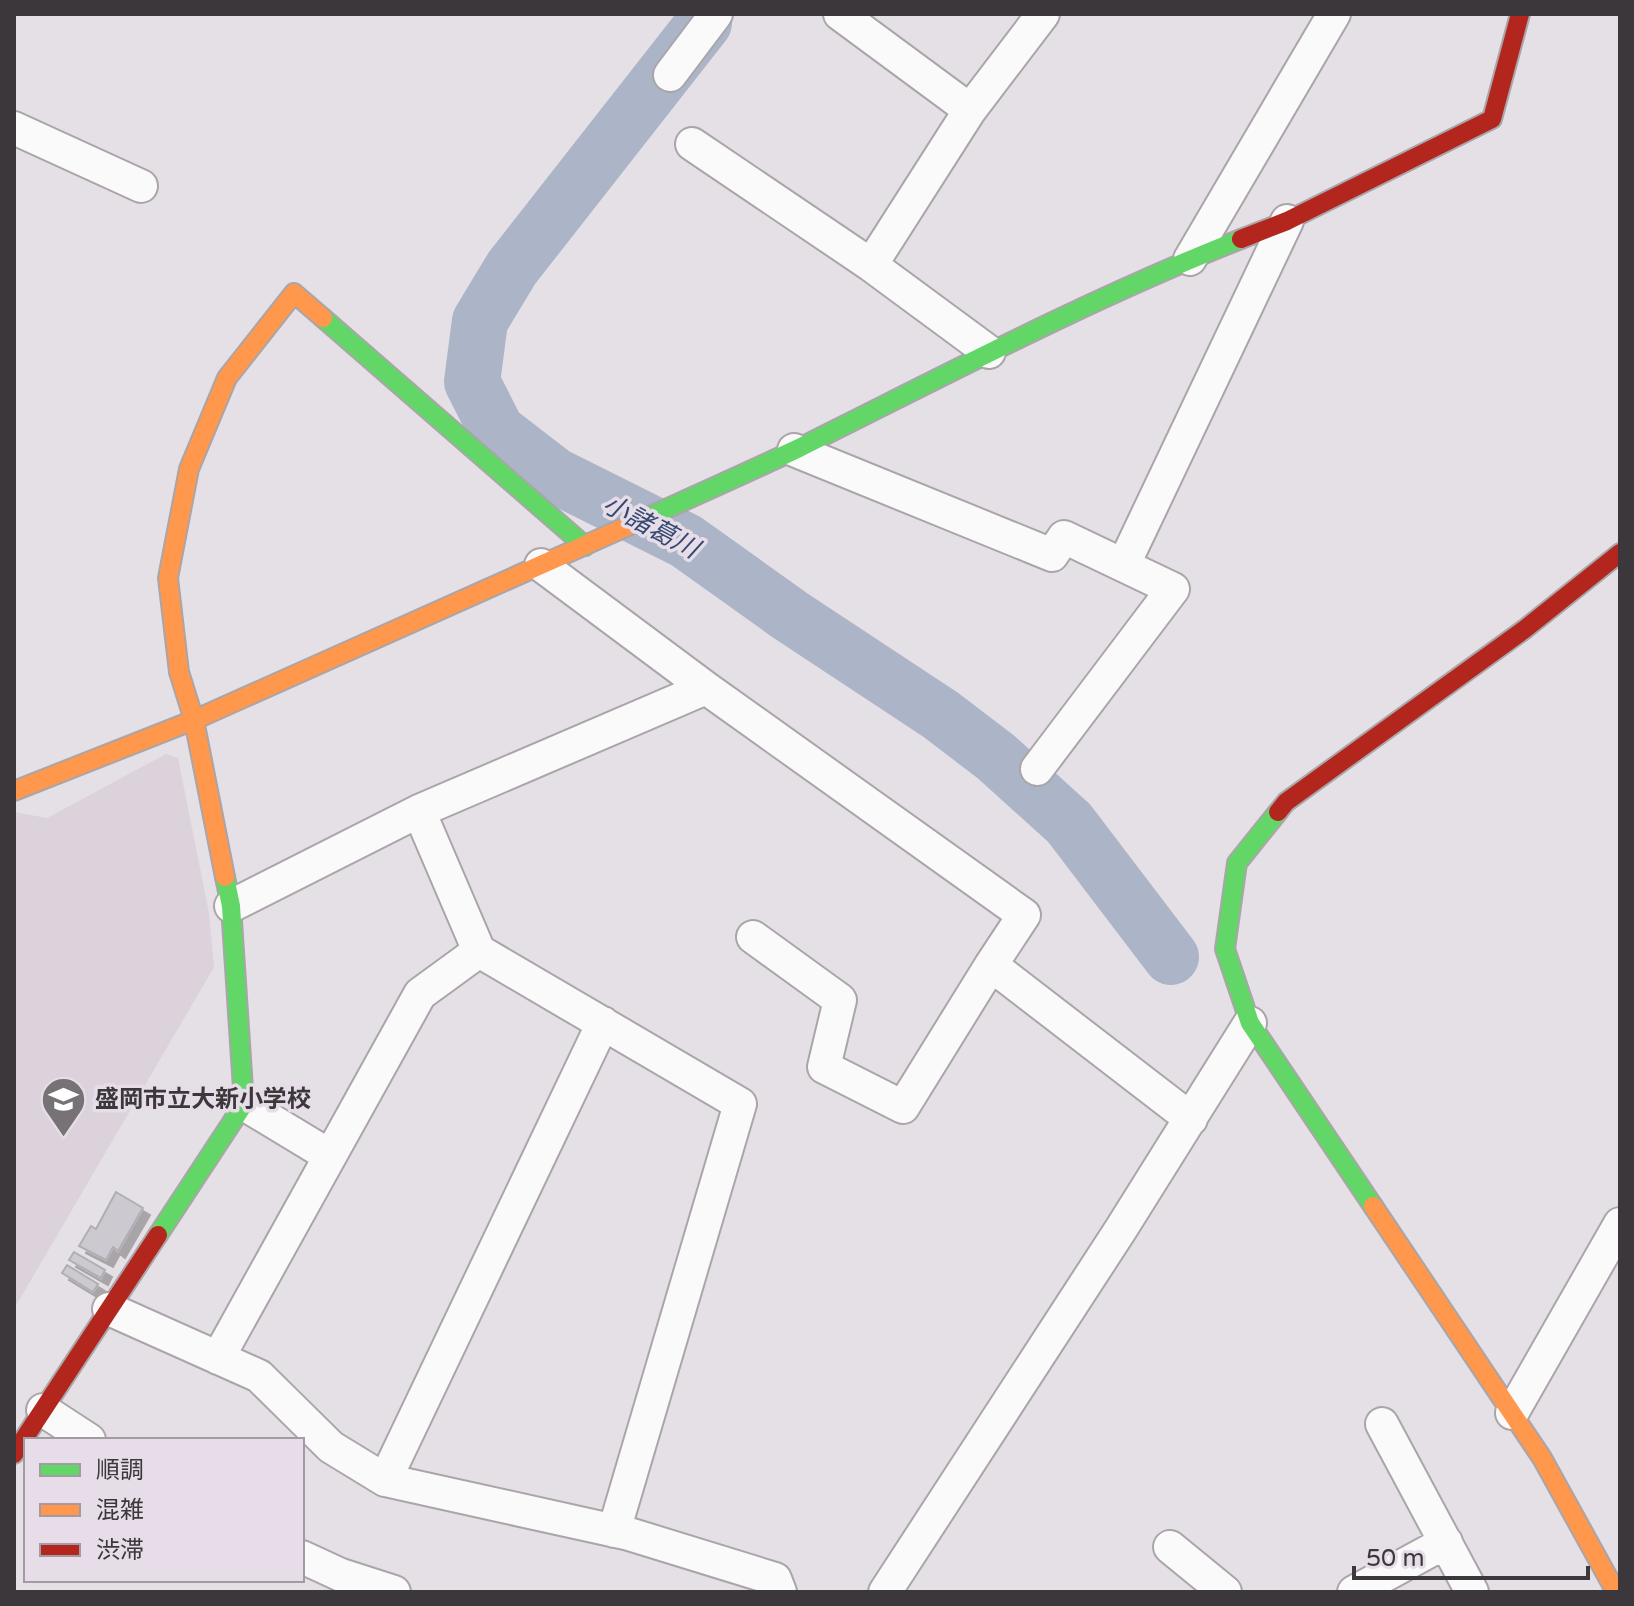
<svg xmlns="http://www.w3.org/2000/svg" width="1634" height="1606" viewBox="0 0 1634 1606" font-family="'Varela Round','Noto Sans JP',sans-serif">
  <style>
    .built { fill: #dbd2dc }
    .lines { fill: none; stroke-linecap: round; stroke-linejoin: round }
    .river { stroke: #acb4c8; stroke-width: 56 }
    .building { fill: #ccc9d1; stroke: #b1aeb3; stroke-width: 2; filter: url(#shadow) }
    .street-casing { stroke: #a9a5a9; stroke-width: 36 }
    .fast-casing { stroke: #a9a5a9; stroke-width: 22 }
    .slow-casing { stroke: #a9a5a9; stroke-width: 22 }
    .jam-casing { stroke: #a9a5a9; stroke-width: 22 }
    .street { stroke: #fbfafb; stroke-width: 32 }
    .fast { stroke: #63d668; stroke-width: 18 }
    .slow { stroke: #ff974d; stroke-width: 18 }
    .jam { stroke: #b3261e; stroke-width: 18 }
    .labels { text-anchor: middle; stroke-width: 7; stroke-linejoin: round; paint-order: stroke }
    .poi-label { font-size: 24px; font-weight: bold; fill: #3b373b; stroke: #e6dde8; text-anchor: start }
    .water-label { font-size: 26px; font-style: italic; fill: #374a72; stroke: #e6dde8 }
  </style>
  <defs>
    <filter id="shadow"><feDropShadow dx="7" dy="7" stdDeviation="0" flood-color="#0004"/></filter>
  </defs>
  <rect width="100%" height="100%" fill="#e5e0e5"/>
  <path class="built" d="M166 754 178 758 209 913 214 967 14 1309V812L47 818Z"/>
  <g class="lines">
    <path class="river" d="M704 23 512 268 480 321 472 382 497 431 554 475 686 541 791 616 941 715 996 757 1069 823 1171 957"/>
  </g>
  <path class="building" d="M116 1192 143 1208 118 1251 113 1247 106 1260 79 1246 91 1226 96 1229Z
    M74 1252 105 1270 101 1278 69 1260Z
    M67 1265 98 1284 93 1292 62 1273Z"/>
  <g class="lines">
    <defs>
      <path id="street" d="M840 14 970 110
        M670 75 716 14
        M14 128 141 186
        M692 144 871 265 989 352
        M1190 259 1334 14
        M871 265 970 110 1043 14
        M794 450 1052 555 1064 537 1173 589 1037 769
        M1124 564 1287 221
        M541 565 706 688 1024 915 991 965
        M419 811 479 951 740 1104 614 1531
        M231 906 419 811 706 688
        M753 937 840 1000 824 1067 903 1107 991 965 1191 1119
        M244 1104 330 1156
        M109 1309 259 1376 331 1447 385 1480 629 1534 775 1579 780 1592
        M218 1358 420 994 479 951
        M43 1410 89 1440
        M1512 1413 1620 1224
        M1382 1424 1472 1592
        M385 1480 603 1023
        M1170 1547 1225 1592
        M302 1557 341 1575 394 1592
        M885 1592 1121 1229 1250 1023
        M1354 1592 1446 1542"/>
      <path id="fast" d="M323 318 585 546
        M637 522C690 498 744 474 797 449 944 376 1089 299 1241 239
        M1278 812 1237 863 1225 949 1250 1023 1373 1206
        M158 1235 244 1104 231 906 225 877"/>
      <path id="slow" d="M14 791 194 720 637 522
        M225 877 194 720 179 672 168 578 189 469 227 378 294 293 323 318
        M1373 1206 1542 1458 1616 1592"/>
      <path id="jam" d="M1241 239 1287 221 1492 119 1520 14
        M1278 812 1286 802 1525 629 1620 553
        M14 1454 158 1235"/>
    </defs>
    <use href="#street" class="street-casing"/>
    <use href="#fast" class="fast-casing"/>
    <use href="#slow" class="slow-casing"/>
    <use href="#jam" class="jam-casing"/>
    <use href="#street" class="street"/>
    <use href="#fast" class="fast"/>
    <use href="#slow" class="slow"/>
    <use href="#jam" class="jam"/>
  </g>
  <defs>
    <symbol id="school-pin" viewBox="-11 -11 22 30"><path d="M0 17L-7.5 6A9.5 9.5 0 1 1 7.5 6Z" fill="#767276" stroke="#e6dde8"/><path d="M0-5L7-2L0 1L-7-2ZM-4 1L0 2.5L4 1V4Q0 6-4 4Z" fill="#fff"/></symbol>
  </defs>
  <g fill-rule="evenodd">
    <use href="#school-pin" x="38" y="1074" width="51" height="69"/>
  </g>
  <g class="labels">
    <g class="poi-label">
      <text x="95" y="1107">盛岡市立大新小学校</text>
    </g>
    <g class="water-label">
      <text transform="translate(651 526) rotate(28)" y="9">小諸葛川</text>
    </g>
  </g>
  <rect width="1634" height="1606" fill="none" stroke="#3b373b" stroke-width="32"/>
  <rect x="24" y="1438" width="280" height="144" fill="#e6dde8" stroke="#a29ba3" stroke-width="2"/>
  <rect x="40" y="1464" width="40" height="12" fill="#63d668" stroke="#a29ba3" stroke-width="2"/>
  <text x="96" y="1478" font-size="24" fill="#3b373b">順調</text>
  <rect x="40" y="1504" width="40" height="12" fill="#ff974d" stroke="#a29ba3" stroke-width="2"/>
  <text x="96" y="1518" font-size="24" fill="#3b373b">混雑</text>
  <rect x="40" y="1544" width="40" height="12" fill="#b3261e" stroke="#a29ba3" stroke-width="2"/>
  <text x="96" y="1558" font-size="24" fill="#3b373b">渋滞</text>
  <path d="M1354 1566v12h234v-12" fill="none" stroke="#3b373b" stroke-width="4"/>
  <text x="1366" y="1566" font-size="24" fill="#3b373b" stroke="#e6dde8" stroke-width="6" paint-order="stroke">50 m</text>
</svg>
